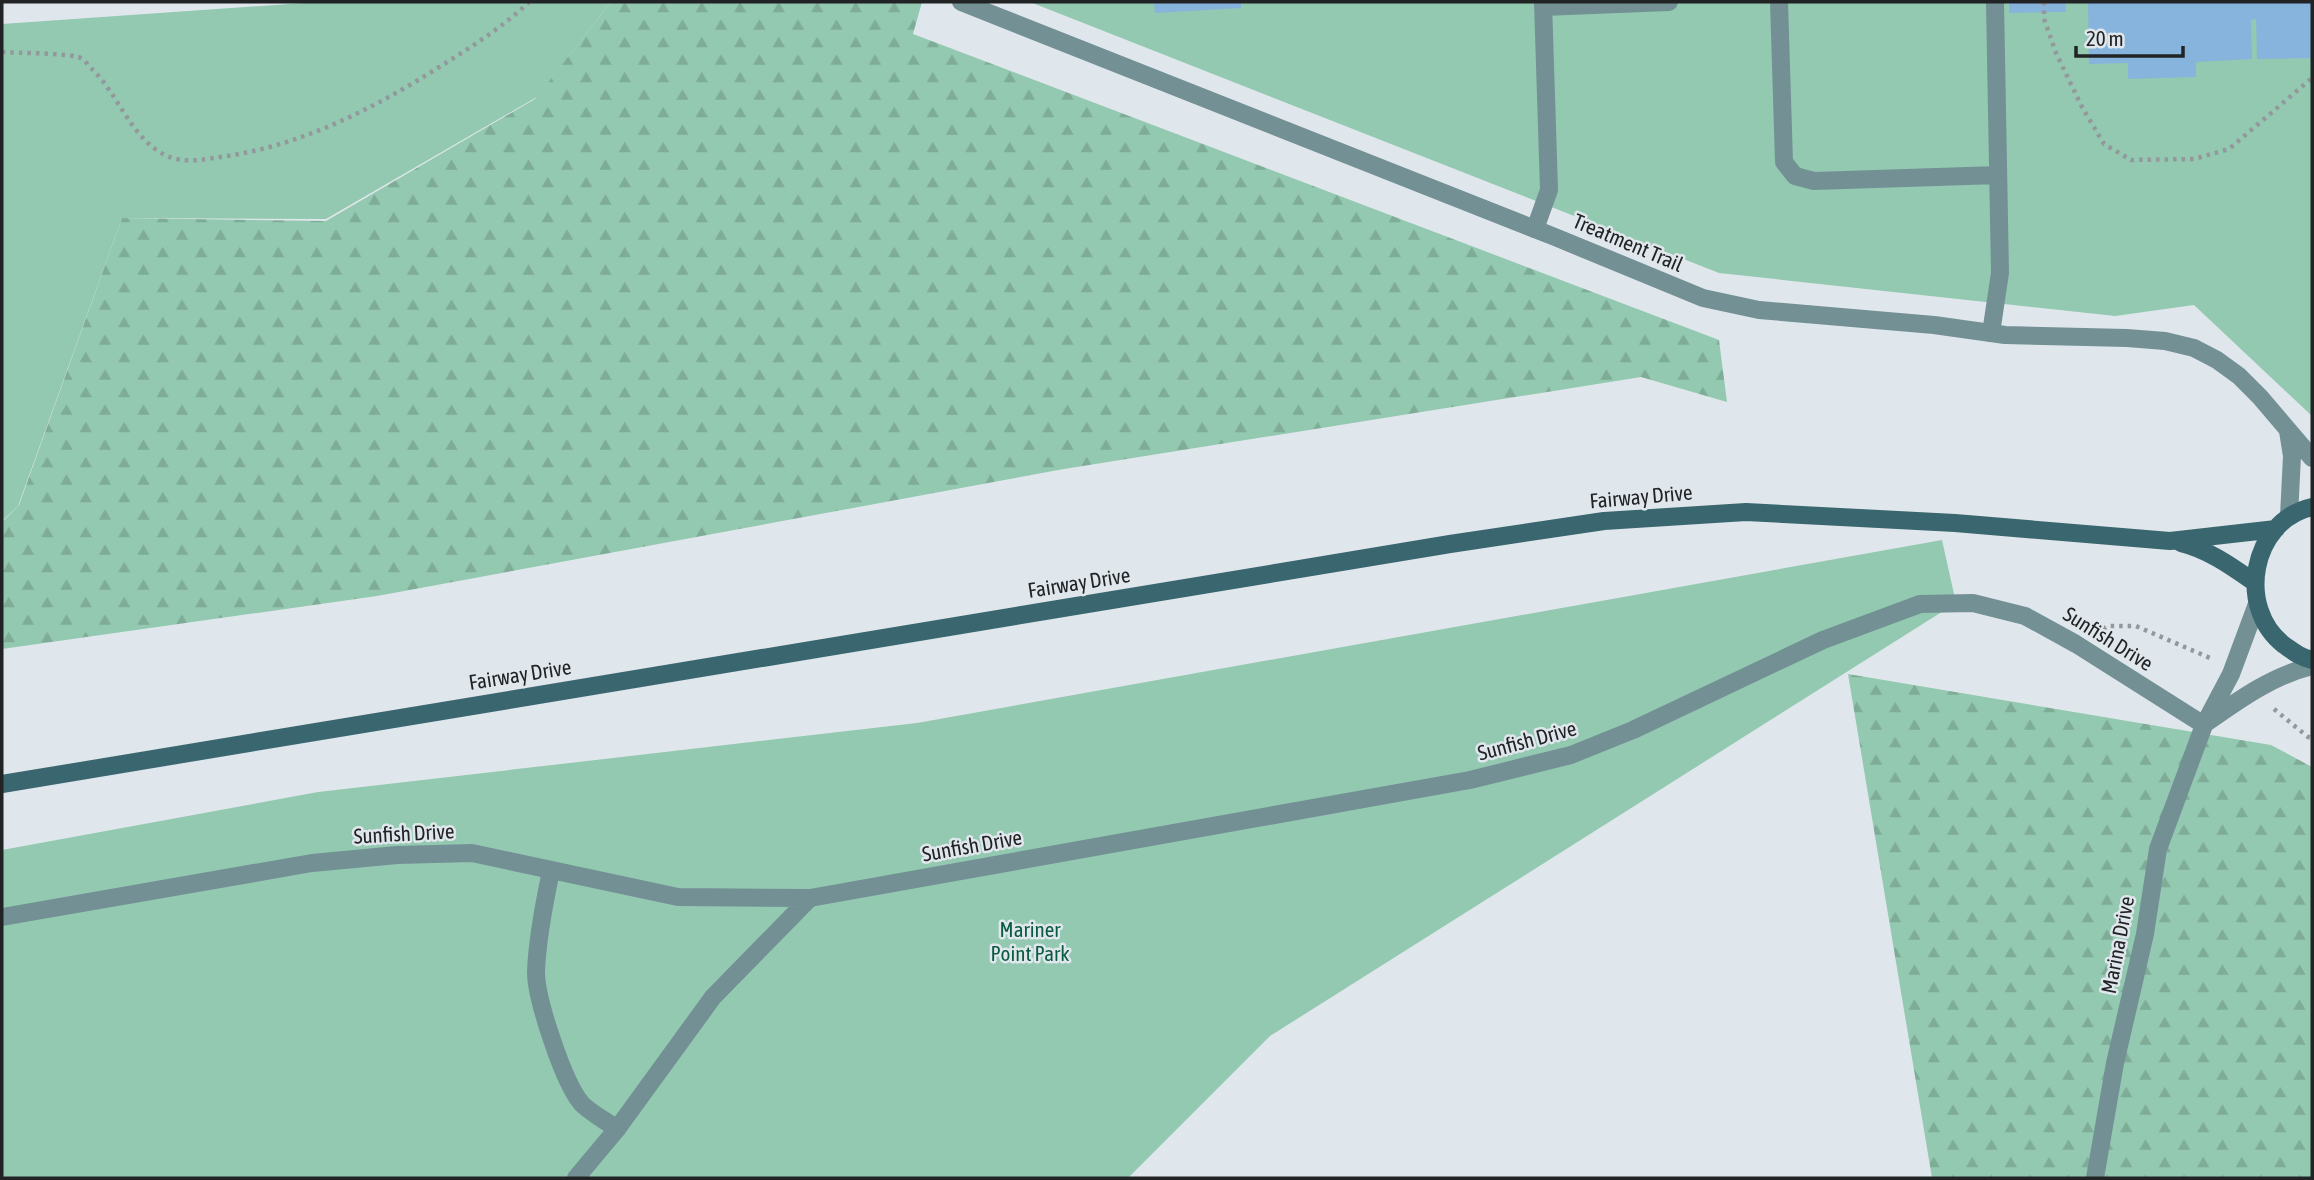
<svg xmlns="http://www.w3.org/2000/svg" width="2314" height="1180" viewBox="0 0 2314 1180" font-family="'Asap Condensed',sans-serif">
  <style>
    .green { fill: #93c9b0 }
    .forest { fill: url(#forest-firs) }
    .building { fill: #87b4dc }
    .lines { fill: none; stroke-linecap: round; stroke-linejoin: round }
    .path { stroke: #93989c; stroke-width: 4.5; stroke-dasharray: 3.5 5; stroke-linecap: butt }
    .lane { stroke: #739095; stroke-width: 18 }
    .street { stroke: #739095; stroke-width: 18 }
    .secondary { stroke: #3a676f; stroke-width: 18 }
    .labels { text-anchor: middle; stroke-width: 5; stroke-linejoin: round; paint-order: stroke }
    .street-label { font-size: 21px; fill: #212325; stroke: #e0e7ec }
    .park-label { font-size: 21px; fill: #0a5a40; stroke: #e0e7ec }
  </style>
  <defs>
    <pattern id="forest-firs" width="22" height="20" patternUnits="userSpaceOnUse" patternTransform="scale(1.75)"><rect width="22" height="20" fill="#93c9b0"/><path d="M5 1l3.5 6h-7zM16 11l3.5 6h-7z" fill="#7eac97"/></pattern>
  </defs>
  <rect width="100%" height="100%" fill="#e0e7ec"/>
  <path class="green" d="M318 2H611L537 97 326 219 122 218 18 506 2 521V24Z
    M1030 2H2312V416L2194 305 2115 316 1719 273Z
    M1942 540 1956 603 1270 1036 1128 1178H2V850L318 792 917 723Z"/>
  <path class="forest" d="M611 2H922L913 34 1719 340 1727 402 1641 377 1064 469 377 596 2 649V522L19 505 122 218 326 221 535 99Z
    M1848 674 2271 745 2312 767V1178H1932Z"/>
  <path class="building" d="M1154 2H1241V8L1155 13Z
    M2009 2H2066V12L2009 13Z
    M2088 2H2312V58L2257 59 2256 19 2251 20 2252 59 2196 62V77L2128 79V63L2089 64Z"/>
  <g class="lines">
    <path class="path" d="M2044 2V19L2056 53 2082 107 2104 144 2131 160 2194 159 2229 149 2312 78
      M2 52C16 53 71 53 81 58 85 60 89 66 92 69 119 95 129 135 163 154 181 164 202 160 220 157 302 146 375 108 444 64 473 46 504 26 529 2
      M2103 629 2108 626H2136L2210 658
      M2274 709 2308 737 2312 738"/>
    <path class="lane" d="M1779 2 1784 162 1795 176 1814 181 1998 175
      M1543 7 1669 2
      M1535 229 1549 190 1543 2
      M1991 333 2000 273 1995 2
      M551 871C544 904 537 939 536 972 536 999 564 1084 582 1104 591 1113 606 1121 617 1129"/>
    <path class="street" d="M961 2 1555 237 1703 298 1759 310 1934 325 2005 335 2127 338 2165 341 2194 348 2217 360 2239 376 2260 397 2312 458
      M2288 431 2292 456 2289 516
      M2206 723C2240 699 2272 676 2312 666
      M2 917 312 863 397 855 472 853 678 897 810 898 1470 780 1571 755 1633 730 1823 640 1920 604 1973 603 2025 616 2076 644 2204 725
      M576 1178 617 1129 713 997 810 898
      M2095 1178 2115 1063 2145 934 2158 849 2204 725 2231 674 2257 604"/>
    <path class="secondary" d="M2312 507C2251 521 2236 608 2284 645 2294 652 2300 657 2312 660
      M2181 543C2209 550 2231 566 2254 582
      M2 784 1450 544 1604 521 1746 512 1955 523 2170 541 2276 529"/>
  </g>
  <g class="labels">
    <g class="street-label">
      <text transform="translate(1628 243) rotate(23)" y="7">Treatment Trail</text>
      <text transform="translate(1641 497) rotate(-5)" y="7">Fairway Drive</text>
      <text transform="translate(1079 583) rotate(-9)" y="7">Fairway Drive</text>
      <text transform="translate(2108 639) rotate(32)" y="7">Sunfish Drive</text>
      <text transform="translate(520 675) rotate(-9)" y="7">Fairway Drive</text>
      <text transform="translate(1527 741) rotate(-15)" y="7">Sunfish Drive</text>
      <text transform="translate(404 834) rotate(-3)" y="7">Sunfish Drive</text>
      <text transform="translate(972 846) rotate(-10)" y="7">Sunfish Drive</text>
      <text transform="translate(2118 945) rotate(-79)" y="7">Marina Drive</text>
    </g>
    <g class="park-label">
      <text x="1030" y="937">Mariner<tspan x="1030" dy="24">Point Park</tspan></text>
    </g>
  </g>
  <rect width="2314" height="1180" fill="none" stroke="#212325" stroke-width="7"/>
  <path d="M2076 46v10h107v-10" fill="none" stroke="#212325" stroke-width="3.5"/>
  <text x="2086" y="46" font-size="21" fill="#212325" stroke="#e0e7ec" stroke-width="5" paint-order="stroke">20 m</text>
</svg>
